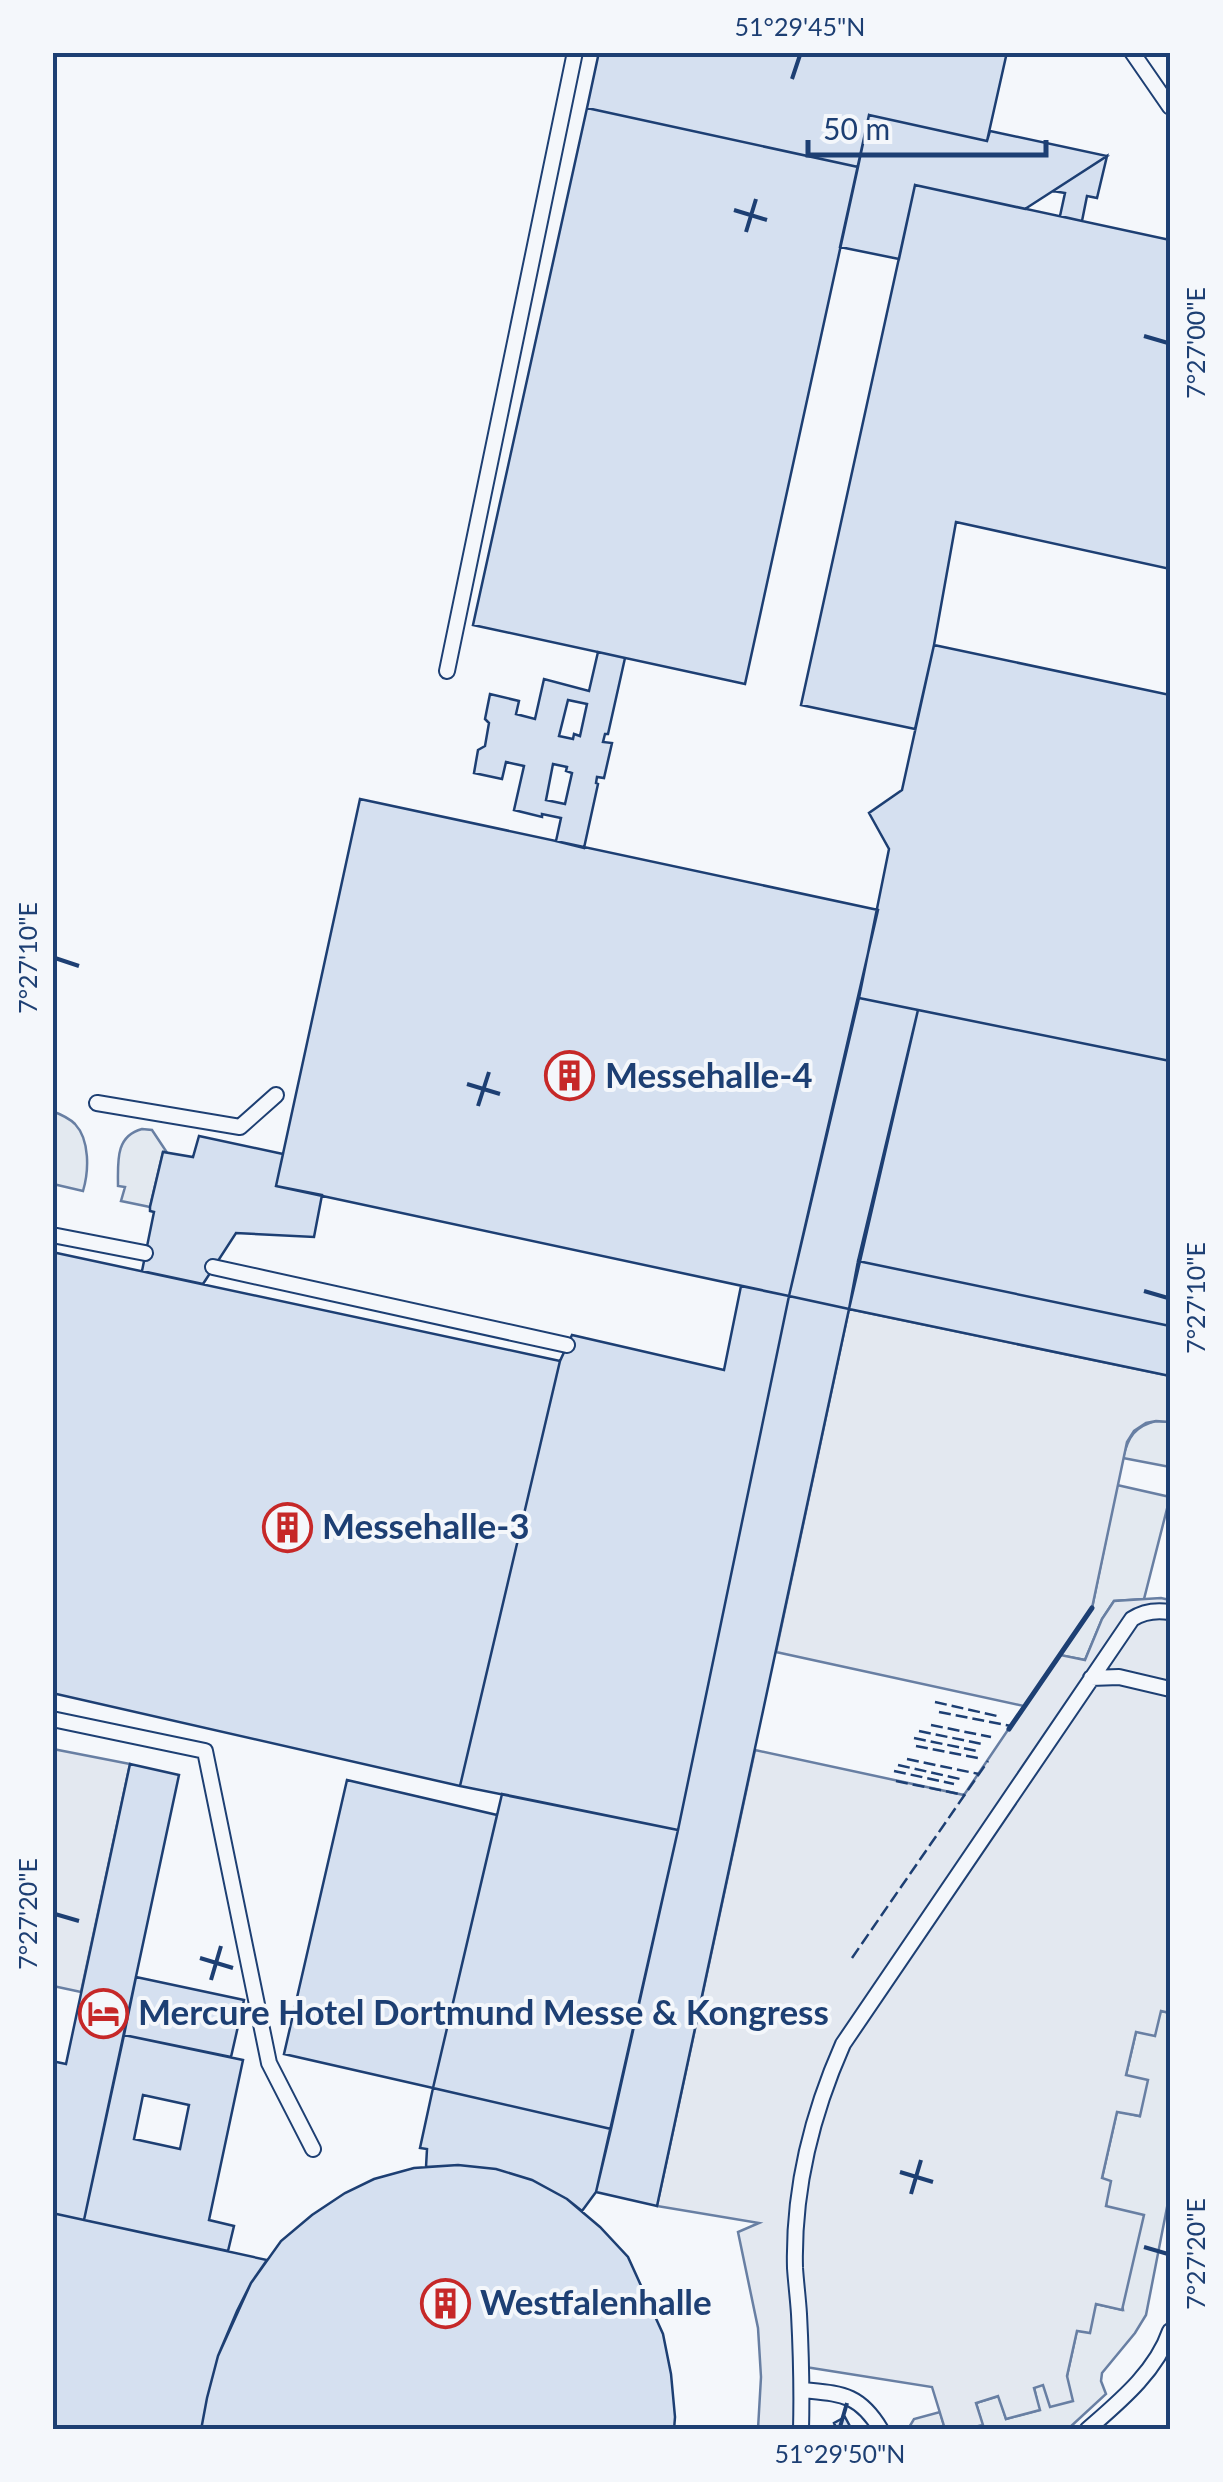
<svg xmlns="http://www.w3.org/2000/svg" width="1223" height="2482" viewBox="0 0 1223 2482" font-family="Lato,sans-serif">
  <style>
    .green { fill: #e3e9f0; stroke: #687fa3; stroke-width: 2.5 }
    .parking { fill: #e3e8f0; stroke: #687fa3; stroke-width: 2.5 }
    .building { fill: #d5e0f0; stroke: #1d3f73; stroke-width: 2.5; fill-rule: evenodd }
    .lines { fill: none; stroke-linecap: round; stroke-linejoin: round }
    .service-casing { stroke: #1d3f73; stroke-width: 18 }
    .service { stroke: #f4f7fb; stroke-width: 14 }
    .fence { stroke: #1d3f73; stroke-width: 2.5; stroke-dasharray: 12 5; stroke-linecap: butt }
    .wall { stroke: #1d3f73; stroke-width: 5 }
    .ticks { fill: none; stroke: #1d3f73; stroke-width: 4 }
    .labels { text-anchor: middle; stroke-width: 8; stroke-linejoin: round; paint-order: stroke }
    .poi-label { font-size: 35px; font-weight: bold; fill: #1d3f73; stroke: #f4f7fb; text-anchor: start }
    .neatline { fill: none; stroke: #1d3f73; stroke-width: 4 }
    .ticks-label { font-size: 25px; text-anchor: middle; fill: #1d3f73 }
  </style>
  <rect width="100%" height="100%" fill="#f4f7fb"/>
  <path class="green" d="M52 1111C60 1114 69 1118 75 1124 90 1140 89 1171 83 1191L53 1184Z
    M142 1129 152 1130 166 1151 163 1152 150 1207 121 1201 125 1187 118 1186C118 1162 115 1136 142 1129Z
    M1156 1421 1170 1422V1467L1123 1458C1128 1437 1135 1426 1156 1421Z
    M1117 1485 1170 1497 1144 1599 1114 1601 1102 1619 1085 1660 1059 1655 1092 1608Z
    M1161 2011 1170 2013V2192L1146 2315 1135 2333 1102 2373 1101 2381 1106 2394 1068 2429 966 2430 982 2424 976 2403 999 2396 1006 2419 1039 2410 1034 2387 1067 2376 1077 2330 1096 2304 1123 2310 1102 2178 1117 2111 1139 2116 1126 2075 1136 2032Z
    M940 2412 945 2429H908L914 2419Z"/>
  <path class="parking" d="M849 1309 1170 1376V1422L1156 1421 1146 1423 1134 1431 1127 1442 1092 1608 1060 1655 1085 1660 1102 1619 1114 1601 1161 1598 1170 1600V2013L1161 2011 1155 2036 1136 2032 1126 2075 1148 2080 1140 2116 1117 2112 1102 2178 1111 2181 1106 2206 1144 2215 1122 2310 1096 2304 1090 2333 1077 2331 1067 2376 1073 2401 1050 2407 1043 2385 1034 2388 1040 2410 1006 2419 998 2396 976 2403 983 2425 966 2429H945L932 2387 799 2366 798 2429H758L761 2377 758 2328 738 2232 759 2223 657 2206 755 1750 964 1795 1024 1706 776 1652Z
    M53 1749 130 1764 81 1992 53 1986Z"/>
  <path class="building" d="M599 52H1007L987 141 869 115 858 167 587 108Z
    M587 108 858 167 745 684 473 625Z
    M869 115 987 141 990 131 1107 156 1025 209 915 185 899 259 840 247Z
    M1107 156 1097 198 1087 196 1082 221 1060 216 1065 193 1053 191Z
    M915 185 1170 240V569L956 522 934 645 915 729 801 705Z
    M934 645 1170 695V1061L859 998 889 849 869 813 902 790Z
    M598 652 625 658 608 734H605L603 742 612 743 604 778 597 777 596 783 598 784 584 848 556 841 561 818 542 814V817L514 810 524 766 506 762 502 779 474 773 478 750 485 746 489 723 485 719 490 694 519 701 516 714 535 719 544 679 589 691ZM568 700 587 704 580 736 574 734 573 739 559 736ZM553 764 567 767 566 771 572 773 565 804 546 800Z
    M360 799 878 910 789 1296 276 1186Z
    M859 998 918 1010 849 1309 789 1296Z
    M918 1010 1170 1061V1326L858 1261Z
    M199 1136 283 1154 276 1186 322 1195 314 1237 236 1233 203 1284 142 1271 154 1212 150 1211V1207L163 1152 193 1157Z
    M52 1252 560 1361 460 1786 52 1693Z
    M858 1261 1170 1326V1376L849 1309Z
    M741 1286 789 1296 678 1830 460 1786 560 1361 572 1335 724 1370Z
    M789 1296 849 1309 657 2206 596 2192 678 1830Z
    M130 1764 179 1775 84 2220 52 2213V2061L66 2064Z
    M347 1780 497 1815 433 2088 284 2054Z
    M502 1794 678 1830 611 2129 433 2088Z
    M136 1977 244 2000 231 2057 124 2035Z
    M124 2035 243 2060 209 2220 234 2226 228 2251 84 2220ZM143 2095 189 2105 180 2149 134 2139Z
    M433 2088 611 2129 596 2192 582 2211 567 2199 532 2180 496 2169 458 2165 426 2167 427 2149 420 2148Z
    M458 2165 496 2169 532 2180 567 2199 600 2227 628 2257 663 2334 671 2374 675 2417 674 2430H201L207 2398 218 2356 237 2311 251 2283 281 2241 312 2215 345 2193 374 2179 414 2168Z
    M52 2213 267 2260 251 2283 218 2356 207 2398 201 2430H52Z
    M845 2417 852 2430H837L834 2423Z"/>
  <g class="lines">
    <defs>
      <path id="service" d="M1132 52 1170 107
        M447 671 575 52
        M97 1103 240 1127 276 1095
        M52 1235 145 1253
        M213 1267 567 1345
        M1091 1678 1119 1677 1170 1689
        M52 1719 205 1751 269 2063 313 2149
        M802 2390C841 2394 859 2393 881 2430
        M801 2430C802 2391 801 2352 799 2314 798 2298 796 2283 795 2268 793 2190 812 2114 843 2044L1132 1619C1144 1611 1157 1610 1170 1612
        M1087 2430C1119 2402 1156 2372 1170 2331"/>
    </defs>
    <use href="#service" class="service-casing"/>
    <use href="#service" class="service"/>
    <path class="fence" d="M935 1702 997 1716
      M939 1712 1011 1726
      M931 1725 991 1737
      M919 1731 982 1744
      M914 1738 977 1751
      M916 1746 978 1758
      M907 1759 979 1774
      M898 1765 960 1779
      M894 1771 954 1784
      M896 1781 964 1795
      M852 1958 988 1761"/>
    <path class="wall" d="M1009 1729 1092 1608"/>
  </g>
  <path class="ticks" d="M792 79 800 55M734 210 767 220M746 232 756 199M1144 336 1168 343M55 958 79 966M467 1084 500 1094M478 1106 489 1072M1144 1291 1168 1298M55 1914 79 1921M200 1958 233 1968M211 1980 221 1946M900 2172 933 2182M911 2194 921 2160M1144 2247 1168 2254M840 2427 847 2403"/>
  <defs>
    <symbol id="building-ring" viewBox="-11 -11 22 22"><circle r="9.5" fill="#f4f7fb" stroke="#c62828" stroke-width="1.5"/><path d="M-4-6H4V6H1V3H-1V6H-4ZM-2.5-4.3h1.7v1.8h-1.7ZM.8-4.3h1.7v1.8H.8ZM-2.5-1h1.7V.8h-1.7ZM.8-1h1.7V.8H.8Z" fill="#c62828"/></symbol>
    <symbol id="hotel-ring" viewBox="-11 -11 22 22"><circle r="9.5" fill="#f4f7fb" stroke="#c62828" stroke-width="1.5"/><path d="M-6-4.5h1.5V1H6V5H4.5V3h-9V5H-6ZM-4 0a1.8 1.8 0 1 1 3.6 0ZM.5 0V-2.5h3Q6-2.5 6 0Z" fill="#c62828"/></symbol>
  </defs>
  <g fill-rule="evenodd">
    <use href="#building-ring" x="542" y="1048" width="55" height="55"/>
    <use href="#building-ring" x="260" y="1500" width="55" height="55"/>
    <use href="#hotel-ring" x="76" y="1986" width="55" height="55"/>
    <use href="#building-ring" x="418" y="2276" width="55" height="55"/>
  </g>
  <g class="labels">
    <g class="poi-label">
      <text x="605" y="1088">Messehalle-4</text>
      <text x="322" y="1539">Messehalle-3</text>
      <text x="138" y="2025">Mercure Hotel Dortmund Messe &amp; Kongress</text>
      <text x="480" y="2315">Westfalenhalle</text>
    </g>
  </g>
  <rect width="1223" height="2482" fill="none" stroke="#f4f7fb" stroke-width="110"/>
  <path d="M808 140v15h238v-15" fill="none" stroke="#1d3f73" stroke-width="5"/>
  <text x="823" y="140" font-size="30" fill="#1d3f73" stroke="#f4f7fb" stroke-width="8" paint-order="stroke">50 m</text>
  <rect x="55" y="55" width="1113" height="2372" class="neatline"/>
  <g class="ticks-label">
    <text x="800" y="36">51°29'45"N</text>
    <text transform="translate(1196 343) rotate(-90)" y="9">7°27'00"E</text>
    <text transform="translate(28 958) rotate(-90)" y="9">7°27'10"E</text>
    <text transform="translate(1196 1298) rotate(-90)" y="9">7°27'10"E</text>
    <text transform="translate(28 1914) rotate(-90)" y="9">7°27'20"E</text>
    <text transform="translate(1196 2254) rotate(-90)" y="9">7°27'20"E</text>
    <text x="840" y="2463">51°29'50"N</text>
  </g>
</svg>
